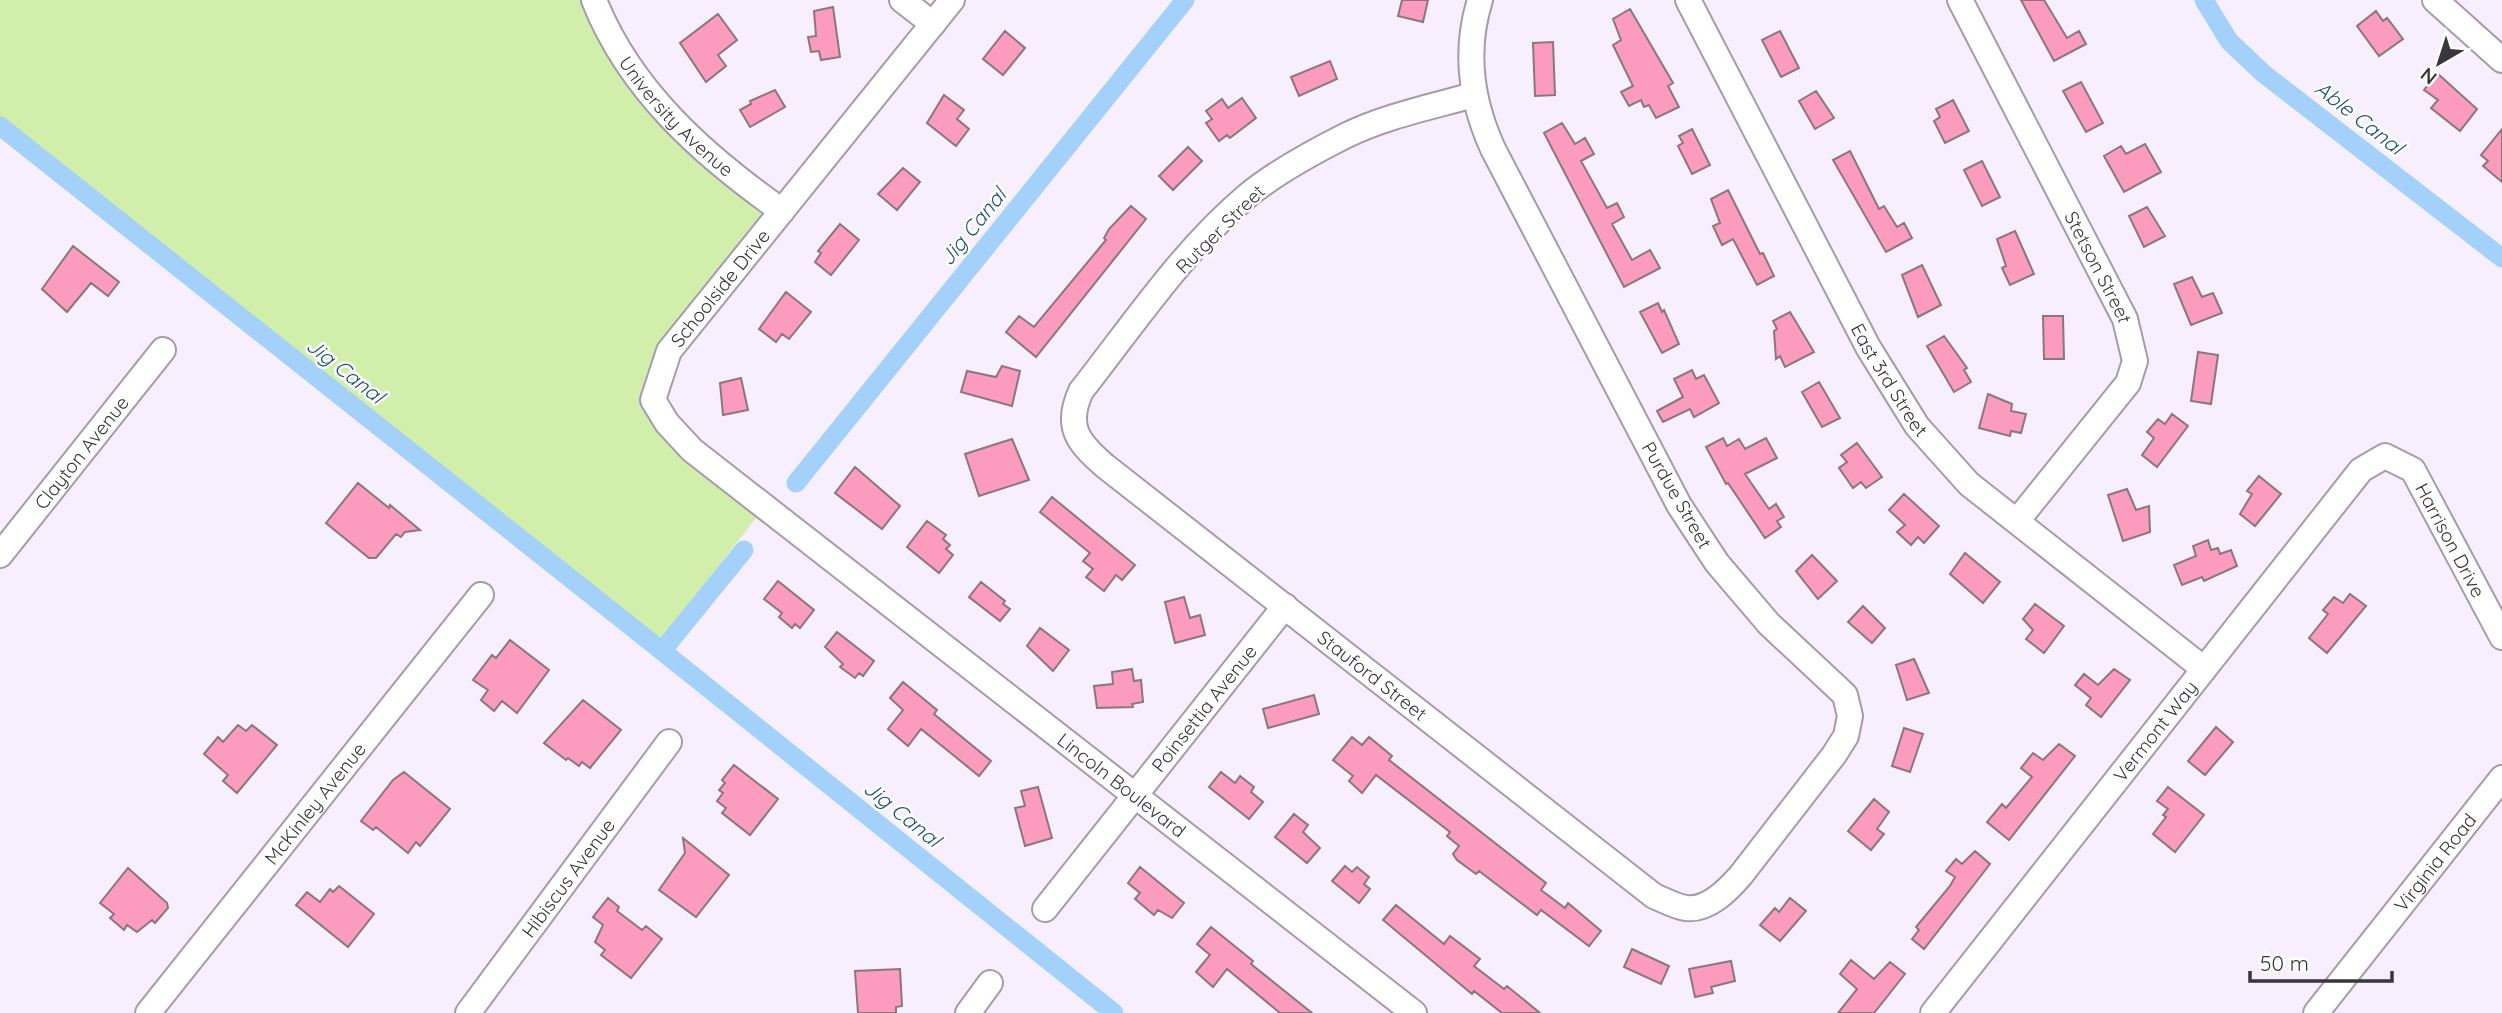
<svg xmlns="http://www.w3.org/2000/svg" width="2502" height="1013" viewBox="0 0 2502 1013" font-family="Quicksand,sans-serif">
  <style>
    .green { fill: #d1efaa }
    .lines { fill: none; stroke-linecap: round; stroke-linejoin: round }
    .canal { stroke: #a4d1f9; stroke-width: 19 }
    .building { fill: #fb9bbd; stroke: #8c767d; stroke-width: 2 }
    .minor-casing { stroke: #a69bae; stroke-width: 28 }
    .minor { stroke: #fff; stroke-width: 24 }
    .labels { text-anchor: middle; stroke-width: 5; stroke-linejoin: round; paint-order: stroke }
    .street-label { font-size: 19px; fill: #39353c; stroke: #fff }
    .water-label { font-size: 21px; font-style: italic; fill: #1b537e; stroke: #fff }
  </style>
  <rect width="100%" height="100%" fill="#f7eefe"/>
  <path class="green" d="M0 0H585L767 213 645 384C643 394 643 407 648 416 662 445 733 492 760 513L652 651 0 125Z"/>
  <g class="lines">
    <path class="canal" d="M2204 0 2229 41 2264 74 2502 258
      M0 126 662 651 744 550
      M796 483 1185 0
      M662 651 1114 1013"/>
  </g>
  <path class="building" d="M1402 0H1428L1423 22 1398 16Z
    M2021 0H2044L2067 38 2079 31 2086 44 2054 61Z
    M833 7 840 57 821 60 819 51 811 52 808 37 816 36 814 11Z
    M1630 9 1673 83 1668 86 1679 107 1656 118 1649 105 1644 107 1641 100 1629 106 1621 92 1633 86 1613 45 1621 40 1613 19Z
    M2376 11 2383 21 2387 18 2403 39 2379 56 2357 26Z
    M718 14 737 40 718 55 726 66 706 82 680 43Z
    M1005 31 1025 48 1003 75 983 59Z
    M1780 31 1799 68 1781 77 1762 40Z
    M1553 42 1555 95 1535 96 1533 43Z
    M1330 61 1337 79 1299 96 1291 77Z
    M2437 73 2477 109 2460 131 2431 108 2438 100 2424 90Z
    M2081 82 2103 123 2086 132 2063 91Z
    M775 90 785 107 750 127 740 110 751 104 750 101Z
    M1816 91 1834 118 1815 129 1799 101Z
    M944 95 964 110 957 119 969 129 956 146 927 123Z
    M1242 98 1256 118 1230 138 1227 135 1219 141 1206 123 1212 119 1206 111 1222 99 1228 108Z
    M1953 100 1969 131 1945 143 1934 121 1940 117 1936 109Z
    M1562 123 1575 144 1585 138 1594 154 1581 161 1607 208 1617 203 1624 217 1612 224 1632 260 1650 250 1660 268 1624 287 1544 133Z
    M1692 129 1710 165 1692 174 1678 146 1683 143 1679 136Z
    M2502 129V182L2483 166 2488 161 2481 155Z
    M2145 144 2161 172 2124 192 2104 156 2121 146 2126 154Z
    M1188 147 1202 161 1173 190 1159 176Z
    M1850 151 1879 209 1884 206 1897 227 1904 223 1912 238 1886 252 1833 160Z
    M1982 161 2000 197 1982 206 1964 170Z
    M903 168 920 182 897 210 878 194Z
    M1728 190 1760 254 1763 253 1774 276 1757 285 1733 239 1722 245 1713 226 1720 223 1711 199Z
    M1131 206 1146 219 1036 357 1006 332 1019 316 1034 327 1106 240 1104 238 1109 229Z
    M2147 207 2165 236 2144 247 2129 216Z
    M840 224 859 240 831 275 815 262 821 253 818 251Z
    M2015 231 2034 274 2010 285 2002 268 2006 266 1997 239Z
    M73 246 119 282 108 296 91 283 67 312 42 289Z
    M1922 265 1941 305 1918 317 1902 275Z
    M2192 277 2202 297 2213 293 2222 313 2191 325 2174 284Z
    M786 292 811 312 789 339 782 334 776 342 759 329Z
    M1658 303 1662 312 1664 310 1679 344 1662 353 1640 312Z
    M1790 312 1814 352 1785 367 1780 356 1776 359 1774 331 1777 329 1773 321Z
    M2043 316H2063L2064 359H2044Z
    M1944 336 1967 368 1964 370 1971 382 1954 392 1927 346Z
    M2198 352 2218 355 2211 404 2191 401Z
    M1002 366 1020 371 1012 406 961 392 967 371 996 377Z
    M1692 370 1696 379 1704 375 1719 403 1694 417 1690 409 1663 422 1657 411 1683 397 1674 379Z
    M741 378 748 410 723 415 720 383Z
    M1819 382 1840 418 1822 427 1802 392Z
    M1988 394 2012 404 2011 411 2026 414 2021 433 2011 431 2010 436 1979 428Z
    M2172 414 2188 426 2157 467 2142 455 2154 438 2147 432 2158 419 2165 424Z
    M1723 438 1727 446 1739 439 1745 449 1766 438 1777 458 1745 474 1769 509 1776 504 1784 517 1777 521 1781 527 1765 538 1728 483 1726 484 1706 447Z
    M1012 439 1029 480 979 496 965 454Z
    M1857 443 1882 477 1866 488 1861 482 1853 488 1839 468 1847 462 1841 455Z
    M855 467 900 506 882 529 835 493Z
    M2259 476 2281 494 2255 526 2240 514 2252 494 2247 491Z
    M358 483 389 508 390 505 420 530 405 532 401 537 396 534 376 558H369L326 523Z
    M2127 489 2136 510 2149 506 2150 532 2123 541 2108 495Z
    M1904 494 1939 526 1924 543 1918 537 1911 545 1897 532 1905 525 1889 510Z
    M1052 497 1135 565 1122 580 1116 575 1104 591 1086 577 1093 569 1083 561 1090 553 1040 512Z
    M927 521 946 535 943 539 950 545 946 549 953 555 939 573 907 547Z
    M2208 540 2211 550 2218 548 2220 554 2231 550 2237 566 2204 581 2202 577 2182 585 2174 565 2196 556 2193 546Z
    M1965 553 2000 582 1983 603 1950 574Z
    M1812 555 1837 581 1818 599 1796 571Z
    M778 581 814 610 800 628 795 624 792 628 779 617 782 613 764 599Z
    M981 582 1005 601 1003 604 1010 609 1000 621 969 597Z
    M2350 594 2366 606 2327 653 2309 638 2328 614 2323 610 2334 597 2343 603Z
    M1184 597 1190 618 1200 615 1205 635 1175 643 1165 602Z
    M2035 604 2064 626 2044 653 2026 639 2033 630 2023 619Z
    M1863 606 1885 628 1872 643 1848 622Z
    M1040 628 1069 650 1053 671 1027 646Z
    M837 632 874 661 863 676 859 673 855 678 840 667 843 664 825 647Z
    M510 640 549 670 517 713 502 701 494 711 481 700 488 690 473 680 492 655 496 658Z
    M1914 659 1929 693 1907 700 1896 665Z
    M1132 669 1134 681 1141 680 1143 702 1132 704 1133 707 1097 708 1094 686 1113 684 1112 672Z
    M2114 669 2130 680 2101 717 2086 705 2091 698 2075 685 2084 674 2098 685Z
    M903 682 937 710 934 714 991 761 979 776 921 729 908 746 888 729 903 710 890 698Z
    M1314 695 1319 714 1268 728 1263 709Z
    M583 700 621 730 590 768 582 762 579 766 568 758 566 760 544 743Z
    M238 725 246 731 252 725 277 745 237 793 223 781 228 775 204 754 218 737 223 742Z
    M2216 727 2233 742 2205 775 2188 761Z
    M1904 728 1923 734 1910 772 1892 766Z
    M1352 737 1362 745 1369 737 1392 756 1389 760 1546 883 1541 890 1565 908 1568 903 1601 931 1589 946 1541 910 1537 915 1479 871 1476 874 1457 860 1453 854 1459 846 1447 836 1450 832 1376 775 1362 793 1349 781 1353 776 1333 760Z
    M2059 744 2075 756 2009 840 1987 822 2002 804 2006 808 2032 777 2021 768 2033 753 2043 760Z
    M734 765 778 799 750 835 722 813 726 808 717 801 723 793 719 790 725 783 722 780Z
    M404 772 450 809 420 846 416 842 408 853 376 827 373 830 361 821 393 780Z
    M1221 772 1235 783 1240 776 1254 787 1251 792 1263 802 1249 819 1209 787Z
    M1038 787 1052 838 1025 846 1015 808 1025 806 1021 791Z
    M2168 787 2204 815 2175 852 2153 834 2166 817 2163 815 2168 809 2157 801Z
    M1874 799 1889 812 1877 829 1884 834 1871 850 1848 831Z
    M1294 814 1308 825 1303 832 1320 848 1307 863 1275 837Z
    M683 838 729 875 696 917 659 890 685 853Z
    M1975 851 1990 864 1924 949 1912 939 1919 930 1916 927 1950 886 1955 877 1946 871 1956 859 1962 864Z
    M1345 866 1352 872 1357 867 1369 877 1364 884 1370 889 1359 903 1332 881Z
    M1140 867 1184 903 1172 918 1158 910 1154 915 1135 899 1140 893 1128 883Z
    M128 868 167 903 168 908 155 923 152 920 137 932 127 925 124 930 110 918 114 914 100 903Z
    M339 886 374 914 348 947 296 905 307 892 320 902 330 889 333 892Z
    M608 898 619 907 617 911 642 930 646 926 662 939 631 978 601 955 605 950 595 942 603 925 593 917Z
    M1790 898 1806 911 1780 941 1760 925 1775 908 1779 912Z
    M1396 905 1444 944 1450 936 1480 959 1474 966 1504 989 1507 986 1540 1013H1502L1474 991 1472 994 1383 920Z
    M1211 927 1253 961 1251 964 1312 1013H1280L1227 969 1213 987 1196 972 1210 955 1197 944Z
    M1632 949 1669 966 1661 984 1624 967Z
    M1851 960 1874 979 1890 962 1905 974 1874 1013H1838L1857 989 1840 974Z
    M1731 961 1735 981 1711 987 1713 993 1695 997 1689 969Z
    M900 969 902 1006 896 1007V1013H858L855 971Z"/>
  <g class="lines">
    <defs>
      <g id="minor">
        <path id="s1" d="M594 0C630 91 704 156 782 211"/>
        <path d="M902 0 933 24"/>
        <path id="s2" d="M952 0 669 351 653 400 667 423 692 450 1414 1013"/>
        <path id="s3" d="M1688 0 1868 347 1917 426 1969 484 2204 669"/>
        <path id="s4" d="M1960 0 2125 319 2135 361 2128 383 2017 521"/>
        <path d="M2435 0 2502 60"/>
        <path id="s5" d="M1473 95C1431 107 1386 116 1347 135 1313 152 1276 172 1247 196 1182 251 1133 325 1081 391 1065 426 1077 442 1105 466L1654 896C1664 900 1676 907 1686 908 1708 911 1728 890 1741 875L1834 755 1846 736 1850 716 1845 695 1769 624 1717 563 1679 505 1493 149C1471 101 1464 51 1480 0"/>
        <path id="s6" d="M0 555 163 350"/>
        <path id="s7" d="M1045 909 1285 606"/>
        <path id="s8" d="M148 1013 481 595"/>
        <path id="s9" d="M468 1013 669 742"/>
        <path d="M968 1013 990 983"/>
        <path id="s10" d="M1933 1013 2361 470 2385 456 2413 470 2502 637"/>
        <path id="s11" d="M2316 1013 2502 778"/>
      </g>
    </defs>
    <use href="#minor" class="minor-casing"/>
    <use href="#minor" class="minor"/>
  </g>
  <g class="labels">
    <g class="street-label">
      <text dy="7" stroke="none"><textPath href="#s1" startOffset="144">University Avenue</textPath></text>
      <text transform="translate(1220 229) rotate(-45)" y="7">Rutger Street</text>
      <text dy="7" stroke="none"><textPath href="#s4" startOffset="301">Stetson Street</textPath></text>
      <text transform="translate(720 288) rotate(-51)" y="7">Schoolside Drive</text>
      <text dy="7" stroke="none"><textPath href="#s3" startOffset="430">East 3rd Street</textPath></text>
      <text dy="7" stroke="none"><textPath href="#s6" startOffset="131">Clayton Avenue</textPath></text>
      <text transform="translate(1677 495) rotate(60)" y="7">Purdue Street</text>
      <text dy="7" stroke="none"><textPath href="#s10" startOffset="830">Harrison Drive</textPath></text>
      <text dy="7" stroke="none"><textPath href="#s5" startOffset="933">Stauford Street</textPath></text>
      <text dy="7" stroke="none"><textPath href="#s7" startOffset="256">Poinsettia Avenue</textPath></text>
      <text dy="7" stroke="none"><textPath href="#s10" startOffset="359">Vermont Way</textPath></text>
      <text dy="7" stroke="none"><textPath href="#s2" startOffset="1111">Lincoln Boulevard</textPath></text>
      <text dy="7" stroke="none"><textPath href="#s8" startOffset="268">McKinley Avenue</textPath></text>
      <text dy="7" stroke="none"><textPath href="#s11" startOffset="192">Virginia Road</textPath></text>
      <text dy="7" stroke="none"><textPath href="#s9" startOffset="168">Hibiscus Avenue</textPath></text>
    </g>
    <g class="water-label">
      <text transform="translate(2359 118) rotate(38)" y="7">Able Canal</text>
      <text transform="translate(973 227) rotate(-51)" y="7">Jig Canal</text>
      <text transform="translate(345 371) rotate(38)" y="7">Jig Canal</text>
      <text transform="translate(902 814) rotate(39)" y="7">Jig Canal</text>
    </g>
  </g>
  <g transform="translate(2439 63) rotate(219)" stroke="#ffffff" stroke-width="5" paint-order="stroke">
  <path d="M0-5L12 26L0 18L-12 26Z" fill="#39353c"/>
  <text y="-10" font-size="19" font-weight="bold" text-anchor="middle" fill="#39353c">N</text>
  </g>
  <path d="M2250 971v10h142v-10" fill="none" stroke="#39353c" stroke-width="3.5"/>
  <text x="2260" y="971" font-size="21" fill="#39353c" stroke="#ffffff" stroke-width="5" paint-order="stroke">50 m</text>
</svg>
